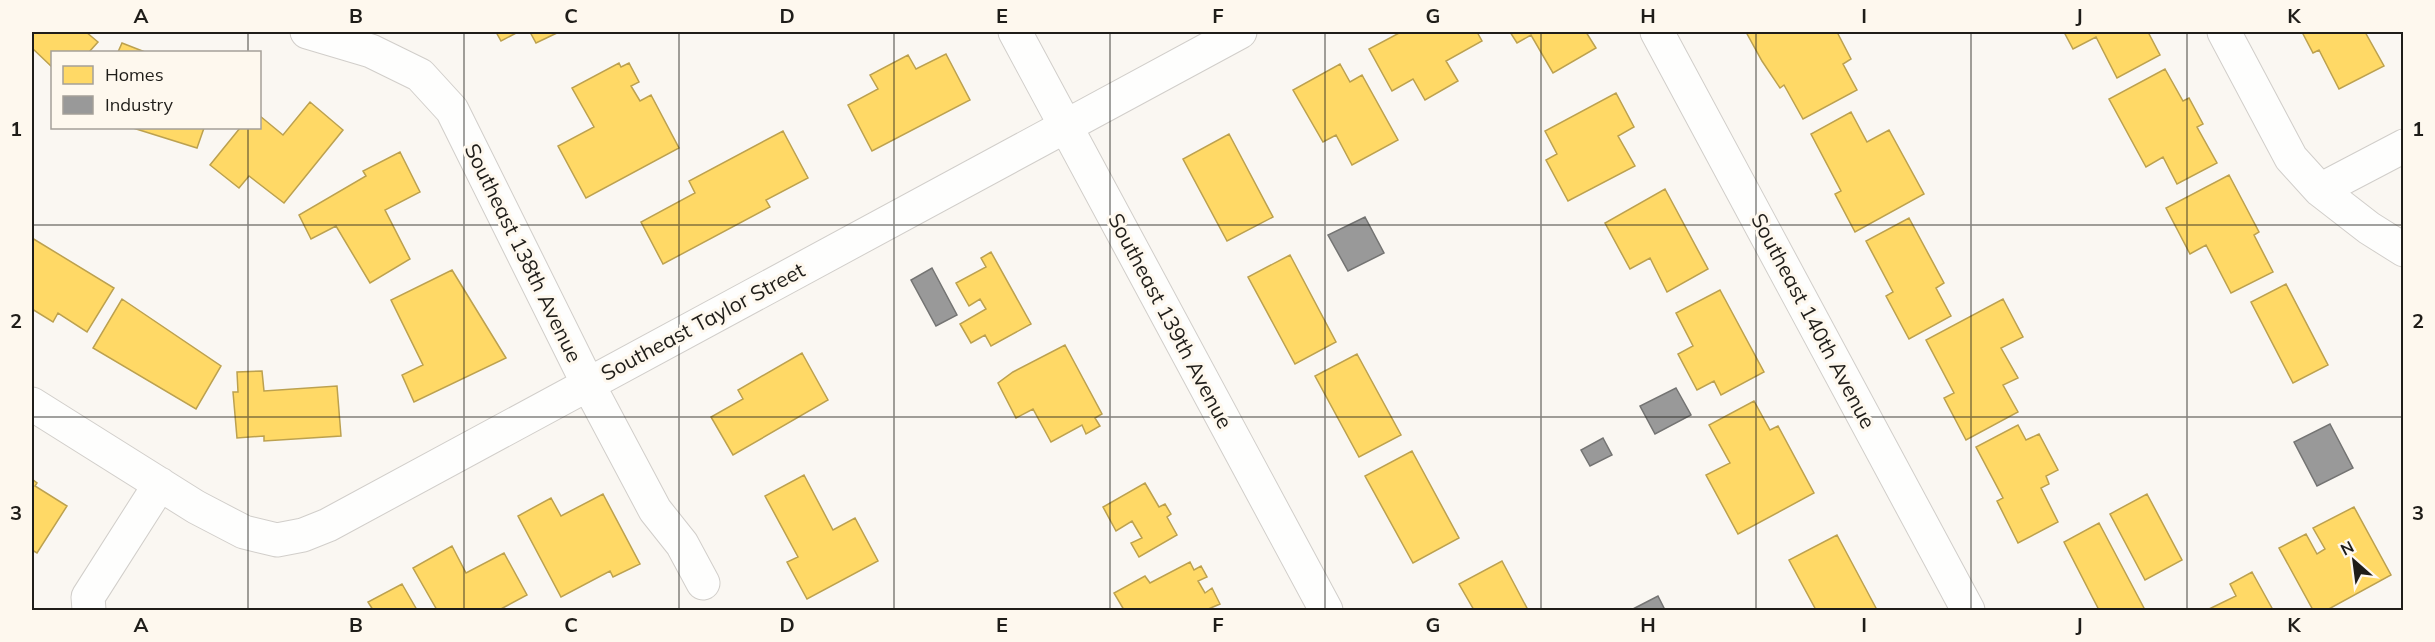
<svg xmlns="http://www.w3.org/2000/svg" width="2435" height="642" viewBox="0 0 2435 642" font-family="Mulish,sans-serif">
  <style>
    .homes { fill: #ffd966; stroke: #bca14f; stroke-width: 1.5 }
    .industry { fill: #999; stroke: #747473; stroke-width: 1.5 }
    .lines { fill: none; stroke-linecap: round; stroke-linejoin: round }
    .street-casing { stroke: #d1ceca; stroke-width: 35 }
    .street { stroke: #fefefd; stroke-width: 33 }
    .grid { fill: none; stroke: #1f1d19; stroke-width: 1.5; stroke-opacity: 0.55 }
    .labels { text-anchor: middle; stroke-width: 6; stroke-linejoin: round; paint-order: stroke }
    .street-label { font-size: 21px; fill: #1f1d19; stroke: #fef8ee }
    .neatline { fill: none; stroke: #1f1d19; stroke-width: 2 }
    .grid-label { font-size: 20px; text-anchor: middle; font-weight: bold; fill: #1f1d19 }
  </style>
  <rect width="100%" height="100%" fill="#faf7f2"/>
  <path class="homes" d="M32 32H86L98 42 89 52H52V67L32 48Z
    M496 32H518L501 41Z
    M530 32H559L536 43Z
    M1401 32H1477L1482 41 1446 61 1458 81 1425 100 1413 79 1392 91 1369 49Z
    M1510 32H1586L1596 48 1553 73 1531 35 1517 43Z
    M1746 32H1837L1851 59 1843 64 1857 90 1803 119 1784 85 1780 88 1762 61Z
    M2064 32H2148L2160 55 2117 78 2096 37 2073 49Z
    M2302 32H2365L2384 66 2339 89 2319 50 2313 53Z
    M122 43 145 52H118Z
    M946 54 970 100 872 151 848 105 878 89 870 75 908 55 916 69Z
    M619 63 621 67 629 63 639 82 631 86 640 101 651 95 679 148 586 198 558 146 594 127 572 88Z
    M1340 64 1350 82 1362 75 1398 140 1352 165 1336 135 1323 142 1293 90Z
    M2165 69 2183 101 2189 98 2203 124 2197 127 2217 163 2177 184 2163 157 2146 167 2109 99Z
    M1616 93 1634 127 1618 136 1635 166 1568 201 1546 160 1557 154 1545 131Z
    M310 102 343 130 284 203 249 176 239 188 210 165 240 128H260V116L283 135Z
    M1851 112 1867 142 1889 130 1924 194 1855 232 1835 194 1841 191 1811 134Z
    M133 128H204L197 148Z
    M783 131 808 178 766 200 770 207 663 264 641 222 695 193 689 181Z
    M1229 134 1273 217 1227 241 1183 159Z
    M400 152 420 192 385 210 410 259 370 283 336 226 311 239 299 215 366 176 363 171Z
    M2229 175 2259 232 2254 235 2273 272 2231 293 2206 245 2190 254 2166 208Z
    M1665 189 1708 269 1667 292 1650 258 1630 269 1605 223Z
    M1909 218 1944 283 1936 288 1951 316 1909 339 1886 296 1893 292 1866 241Z
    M32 238 114 288 87 332 58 313 53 322 32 309Z
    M991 252 1031 324 991 346 985 335 971 343 960 324 986 309 980 299 969 306 956 283 986 267 981 258Z
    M1290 255 1336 342 1295 364 1248 277Z
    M452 270 506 358 414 402 402 375 423 365 391 300Z
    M2286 284 2328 365 2293 383 2251 302Z
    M1720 290 1764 372 1721 395 1714 381 1697 390 1678 354 1693 346 1676 313Z
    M122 299 221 366 196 409 93 348Z
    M2003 299 2023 337 2001 348 2018 378 2003 385 2018 412 1966 440 1944 398 1954 393 1926 340Z
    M1065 345 1102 414 1095 418 1100 426 1086 434 1082 425 1051 442 1033 409 1016 418 998 383 1013 372Z
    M802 353 828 400 733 455 711 417 743 399 738 390Z
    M1357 354 1401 435 1359 457 1315 376Z
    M262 371 264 391 337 386 341 436 264 441V436L237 438 233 392H238L237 372Z
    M1754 401 1770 430 1778 426 1814 493 1738 534 1706 475 1730 463 1709 425Z
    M2018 425 2026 440 2039 434 2058 470 2046 476 2049 484 2041 488 2058 522 2018 543 1997 501 2003 498 1976 447Z
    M1412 451 1459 538 1413 563 1365 476Z
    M804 475 833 530 855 518 878 561 807 599 787 562 798 557 765 496Z
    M32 479 37 483 35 486 67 506 37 553 32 550Z
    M1145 483 1159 507 1165 504 1171 514 1167 517 1177 535 1139 557 1131 543 1142 538 1132 521 1116 531 1103 507Z
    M603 494 640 564 613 577 610 571 561 597 518 516 551 498 561 516Z
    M2147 494 2182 560 2145 580 2110 514Z
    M2354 507 2391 575 2327 610H2313L2279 548 2306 534 2317 554 2325 549 2313 528Z
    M2099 523 2145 610H2099L2064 542Z
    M1837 535 1876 608 1871 610H1816L1789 560Z
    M452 546 466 573 504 553 527 595 499 610H437L413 568Z
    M1502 561 1528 610H1474L1459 584Z
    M1190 562 1194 570 1201 566 1207 577 1198 581 1205 593 1212 588 1220 604 1206 610H1124L1114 593 1145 576 1150 583Z
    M2252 572 2273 610H2207L2236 596 2230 584Z
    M402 584 417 610H373L368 602Z"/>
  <path class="industry" d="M1365 217 1384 253 1348 271 1328 235Z
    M932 268 957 315 936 326 911 280Z
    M1676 388 1691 415 1655 434 1640 406Z
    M2330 424 2353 468 2317 486 2294 442Z
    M1603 438 1612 455 1590 466 1581 450Z
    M1658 596 1665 610H1631Z"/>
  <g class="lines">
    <defs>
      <path id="street" d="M307 32 371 51 420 75 452 110 588 384 655 510 682 544 703 583
        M1015 32 1326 610
        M1657 32 1968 610
        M2224 32 2291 158 2320 190 2369 228 2404 250
        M2320 190 2404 146
        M32 404 196 507 244 532 277 540 303 535 328 525 1240 32
        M89 610 88 597 160 484"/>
    </defs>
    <use href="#street" class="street-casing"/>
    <use href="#street" class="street"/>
  </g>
  <path class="grid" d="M248 32V52M464 32V610M679 32V610M894 32V610M1110 32V610M1325 32V610M1541 32V610M1756 32V610M1971 32V610M2187 32V610M248 128V610M32 225H2404M32 417H2404"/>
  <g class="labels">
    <g class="street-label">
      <text transform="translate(523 253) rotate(64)" y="7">Southeast 138th Avenue</text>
      <text transform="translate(1170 321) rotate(62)" y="7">Southeast 139th Avenue</text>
      <text transform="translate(1813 321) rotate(62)" y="7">Southeast 140th Avenue</text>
      <text transform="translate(703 322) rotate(-28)" y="7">Southeast Taylor Street</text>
    </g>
  </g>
  <rect width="2435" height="642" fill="none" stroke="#fef8ee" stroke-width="66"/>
  <rect x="51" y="51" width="210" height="78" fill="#fef8ee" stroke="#a5a099" stroke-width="1.5"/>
  <rect x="63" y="66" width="30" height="18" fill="#ffd966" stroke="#a5a099" stroke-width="1.5"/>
  <text x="105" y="81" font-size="18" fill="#1f1d19">Homes</text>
  <rect x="63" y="96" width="30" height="18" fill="#999999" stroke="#a5a099" stroke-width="1.5"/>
  <text x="105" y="111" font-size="18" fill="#1f1d19">Industry</text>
  <g transform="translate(2354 561) rotate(332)" stroke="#fef8ee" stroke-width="4.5" paint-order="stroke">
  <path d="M0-4.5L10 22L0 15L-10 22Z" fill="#1f1d19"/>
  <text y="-9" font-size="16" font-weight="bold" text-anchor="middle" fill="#1f1d19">N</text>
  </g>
  <rect x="33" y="33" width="2369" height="576" class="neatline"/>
  <g class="grid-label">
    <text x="141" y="23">A</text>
    <text x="356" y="23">B</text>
    <text x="571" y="23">C</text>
    <text x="787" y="23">D</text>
    <text x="1002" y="23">E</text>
    <text x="1218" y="23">F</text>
    <text x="1433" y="23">G</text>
    <text x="1648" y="23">H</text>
    <text x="1864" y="23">I</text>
    <text x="2079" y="23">J</text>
    <text x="2294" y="23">K</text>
    <text x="16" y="136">1</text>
    <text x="2418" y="136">1</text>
    <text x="16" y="328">2</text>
    <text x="2418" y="328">2</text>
    <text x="16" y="520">3</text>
    <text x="2418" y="520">3</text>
    <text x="141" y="632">A</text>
    <text x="356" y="632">B</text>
    <text x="571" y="632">C</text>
    <text x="787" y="632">D</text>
    <text x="1002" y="632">E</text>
    <text x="1218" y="632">F</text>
    <text x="1433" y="632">G</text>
    <text x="1648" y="632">H</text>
    <text x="1864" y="632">I</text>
    <text x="2079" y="632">J</text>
    <text x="2294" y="632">K</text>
  </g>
</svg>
